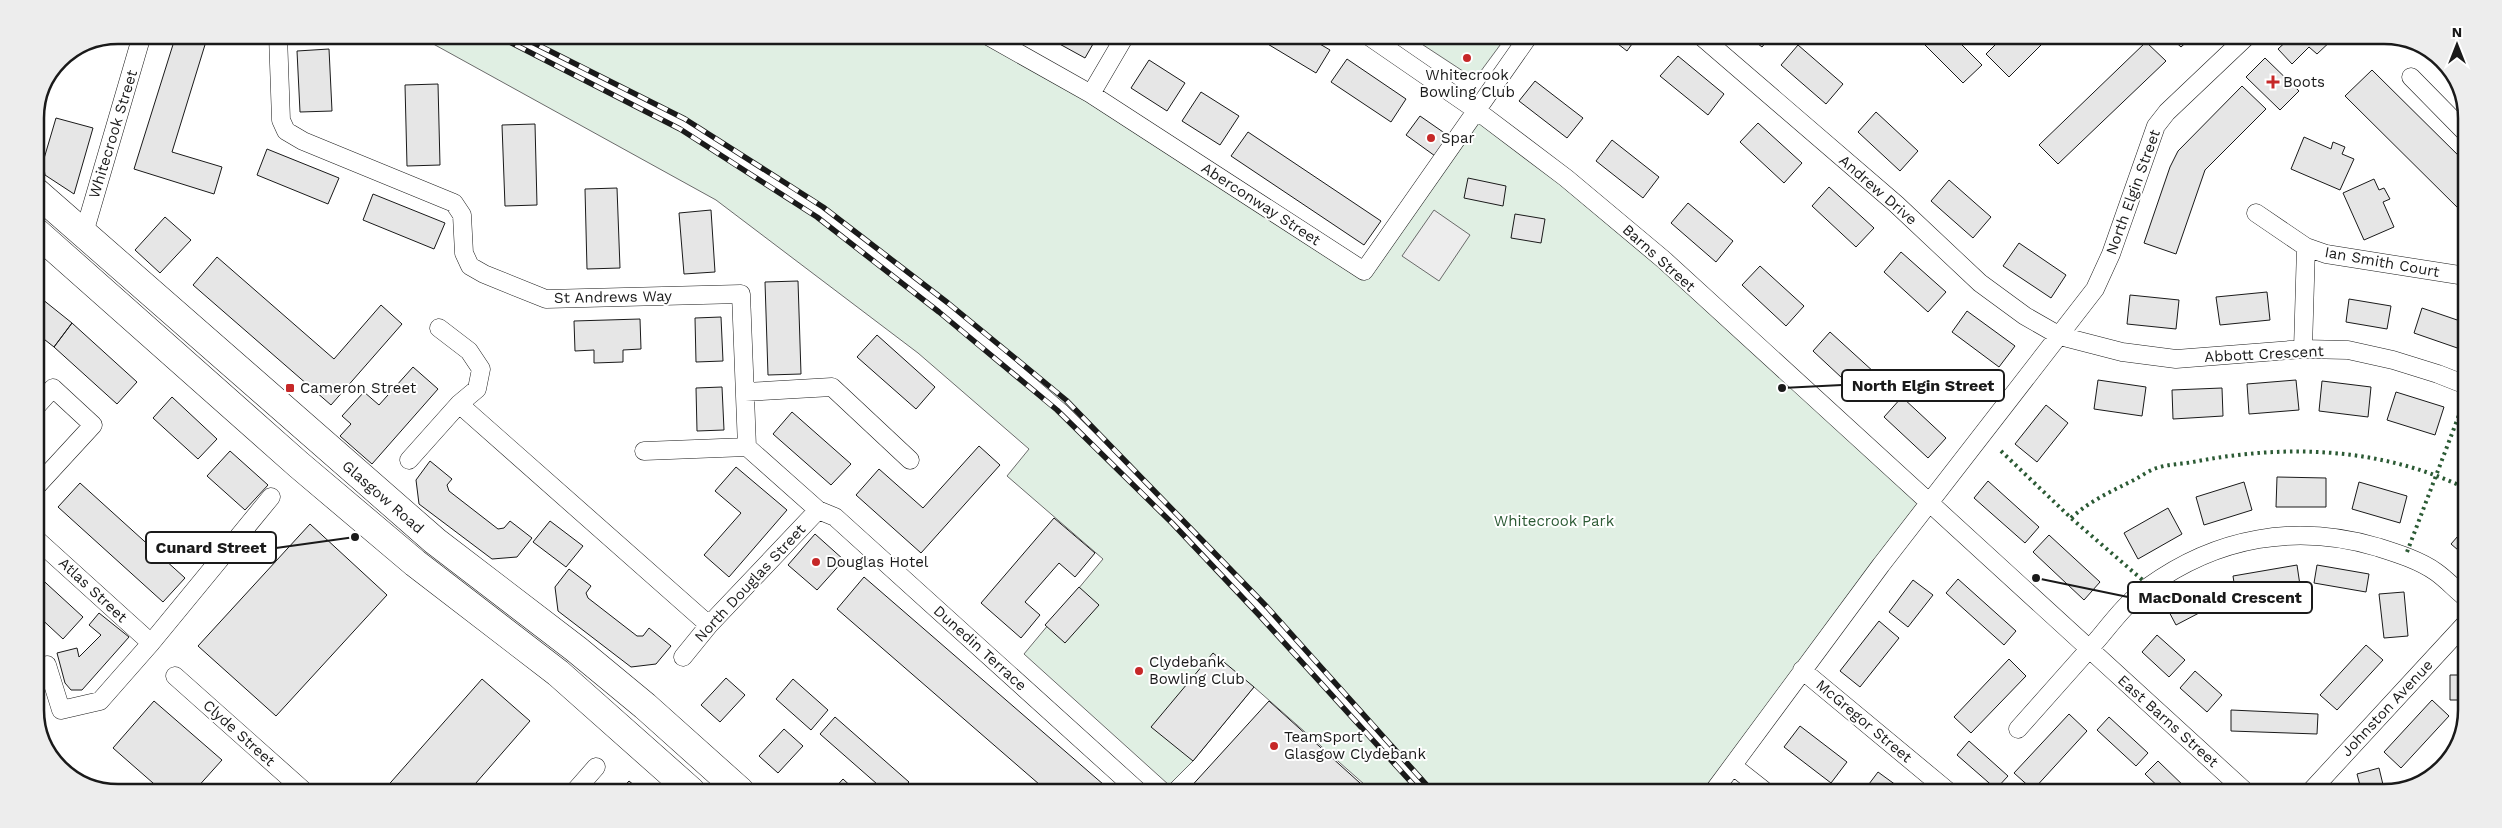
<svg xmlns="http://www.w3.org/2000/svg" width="2502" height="828" viewBox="0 0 2502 828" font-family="'Work Sans',sans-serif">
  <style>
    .green { fill: #e0efe3; stroke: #6a6a6a }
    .parking { fill: #ededed; stroke: #6a6a6a }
    .building { fill: #e6e6e6; stroke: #1a1a1a }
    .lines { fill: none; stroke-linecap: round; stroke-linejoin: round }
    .street-casing { stroke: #1a1a1a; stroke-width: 19 }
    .primary-casing { stroke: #1a1a1a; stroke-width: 29 }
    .street { stroke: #fff; stroke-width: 18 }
    .primary { stroke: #fff; stroke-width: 28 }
    .rail-casing { stroke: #1a1a1a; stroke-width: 5.5 }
    .rail { stroke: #fff; stroke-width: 4; stroke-dasharray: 11; stroke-linecap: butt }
    .hedge { stroke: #2b5a34; stroke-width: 4; stroke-dasharray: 2.5 4; stroke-linecap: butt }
    .poi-dot { fill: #c62828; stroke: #fff; stroke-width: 2 }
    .labels { text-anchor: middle; stroke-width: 4; stroke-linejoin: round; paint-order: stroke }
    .poi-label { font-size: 15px; fill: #1a1a1a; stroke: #fff; text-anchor: start }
    .street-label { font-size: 15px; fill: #1a1a1a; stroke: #fff }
    .park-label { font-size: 15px; fill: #2b5a34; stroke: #fff }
    .rim { fill: none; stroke: #1a1a1a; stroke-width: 2.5 }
    .leader { fill: none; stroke: #1a1a1a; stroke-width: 2 }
    .callout-dot { fill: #1a1a1a; stroke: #fff; stroke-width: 2 }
    .callout { fill: #fff; stroke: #1a1a1a; stroke-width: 2 }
    .callout-label { font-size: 16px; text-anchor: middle; font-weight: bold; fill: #1a1a1a }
  </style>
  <rect width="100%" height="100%" fill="#fff"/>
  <path class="green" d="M417 35H496L680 129 817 217 939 312 1057 410 1172 523 1259 615 1420 792H1373L1254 687 1193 761 1169 785 1024 654 1103 559 1007 476 1029 449 918 353 716 200Z
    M531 36H988L1364 271 1476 110 1566 178 1930 503 1713 792H1433L1267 607 1180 516 1066 405 948 303 823 207 685 119 528 40Z
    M1411 37H1506L1475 79Z"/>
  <path class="parking" d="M1434 210 1470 235 1439 281 1402 256Z"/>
  <path class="building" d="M176 35H208L172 152 222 167 214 194 134 169Z
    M1045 36H1096L1097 37 1085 58Z
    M1256 37H1308L1330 50 1316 73Z
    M1609 37H1637L1627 51Z
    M1749 37H1770L1762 47Z
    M1917 37H1954L1982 65 1963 83Z
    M2003 37H2049L2009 77 1986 54Z
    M2171 38H2191L2181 47Z
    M2290 38H2334L2317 54 2309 47 2292 64 2278 49Z
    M2146 42 2166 61 2058 164 2039 145Z
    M1798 45 1843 84 1826 104 1781 65Z
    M329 49 332 111 300 112 297 51Z
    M1678 56 1724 94 1708 115 1660 76Z
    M2265 58 2299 91 2280 110 2246 77Z
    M1347 59 1406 99 1391 122 1331 82Z
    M1149 60 1185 83 1167 111 1131 88Z
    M2372 70 2467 164 2466 216 2345 96Z
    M1535 81 1583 118 1567 138 1519 101Z
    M438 84 440 165 407 166 405 85Z
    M2242 86 2266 109 2205 170 2176 254 2144 243 2170 167 2178 151Z
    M1201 92 1239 116 1220 145 1182 121Z
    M1876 112 1918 151 1900 171 1858 132Z
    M1420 116 1456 141 1442 161 1406 135Z
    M56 118 93 128 74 194 45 175 43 162Z
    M1758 123 1802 163 1784 183 1740 142Z
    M535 124 537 205 505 206 502 125Z
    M1248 132 1381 221 1364 245 1231 156Z
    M2304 137 2331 149 2333 142 2345 147 2342 154 2354 159 2340 190 2291 169Z
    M1612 140 1659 177 1643 198 1596 161Z
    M267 149 339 178 328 204 257 175Z
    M1468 178 1506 186 1503 206 1464 198Z
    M2374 179 2379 190 2384 188 2390 199 2383 202 2394 227 2364 240 2343 193Z
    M1949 180 1991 217 1973 238 1931 201Z
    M1829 187 1874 228 1856 247 1812 206Z
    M617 188 620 268 587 269 585 189Z
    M373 194 445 223 434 249 363 220Z
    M1688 203 1733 241 1716 262 1671 223Z
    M711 210 715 272 684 274 679 213Z
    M1515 214 1545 219 1541 243 1511 238Z
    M165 217 191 240 160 273 135 250Z
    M2019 243 2066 275 2051 298 2003 266Z
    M1901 252 1946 292 1928 312 1884 272Z
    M217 257 334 359 381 305 402 324 331 405 193 285Z
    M1760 266 1804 306 1786 326 1742 285Z
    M798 281 801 374 768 375 765 282Z
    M2267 292 2270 320 2220 325 2216 297Z
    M2130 295 2179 300 2176 329 2127 324Z
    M35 298 42 299 72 323 54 347 35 332Z
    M2349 299 2391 306 2387 329 2346 322Z
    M2422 308 2466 323V351L2414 333Z
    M1967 311 2015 346 1999 367 1952 332Z
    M721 317 723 361 696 362 695 318Z
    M640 319 641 349 623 350V362L594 363V350L575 351 574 321Z
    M72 323 137 382 117 404 54 347Z
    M1830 332 1875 373 1857 392 1813 351Z
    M877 335 935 387 916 409 857 357Z
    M413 367 438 389 372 464 340 436 351 424 342 416 364 392 379 405Z
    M2098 380 2146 387 2142 416 2094 409Z
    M2296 380 2299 410 2249 414 2247 384Z
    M2322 381 2371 387 2368 417 2319 411Z
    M722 387 724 430 697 431 696 388Z
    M2222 388 2223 416 2173 419 2172 390Z
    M2396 392 2444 407 2435 435 2387 420Z
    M172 397 217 439 198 459 153 418Z
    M1902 397 1946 438 1928 458 1884 417Z
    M2046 405 2068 423 2037 462 2015 444Z
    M792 412 851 464 831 485 773 434Z
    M979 446 1000 465 921 553 856 495 879 469 923 508Z
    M230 451 268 485 245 510 207 476Z
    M430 461 452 479 447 485 449 491 498 529 504 528 510 521 532 538 517 557 492 559 419 504 416 480Z
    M736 467 787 510 729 577 704 555 741 513 715 491Z
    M2277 477 2326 478V507H2276Z
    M1988 481 2039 527 2025 543 1974 498Z
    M2244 482 2252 510 2204 525 2196 497Z
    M2359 482 2407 496 2400 523 2352 509Z
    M80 483 185 578 163 602 58 507Z
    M2168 508 2182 534 2138 559 2124 533Z
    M1054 518 1095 553 1075 577 1059 563 1025 602 1040 615 1021 638 981 603Z
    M550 521 583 546 566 567 533 542Z
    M310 524 387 595 276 716 198 646Z
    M2465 528V556L2451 544Z
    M815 534 844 560 817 590 788 565Z
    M2049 535 2100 582 2084 600 2033 552Z
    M2297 565 2301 592 2237 602 2233 576Z
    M2317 565 2369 574 2366 592 2314 583Z
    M569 569 591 586 586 593 588 598 637 636H643L649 628 671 646 656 664 631 667 558 611 555 587Z
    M35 573 83 617 63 639 35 613Z
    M864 577 1111 791H1047L837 609Z
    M1958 579 2016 631 2004 645 1946 593Z
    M1913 580 1933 595 1908 627 1889 612Z
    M2213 584 2222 601 2176 625 2167 608Z
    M1079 587 1099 605 1065 643 1045 625Z
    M2404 592 2408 636 2384 638 2379 594Z
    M99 613 129 637 82 690H71L65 683 57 653 77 648 79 657 101 635 89 625Z
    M1879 621 1899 638 1860 687 1840 671Z
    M2157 635 2185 660 2169 677 2142 652Z
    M2366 645 2383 660 2337 710 2320 695Z
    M1213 653 1254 687 1193 761 1151 727Z
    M2009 659 2026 676 1971 733 1954 717Z
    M2195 671 2222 695 2207 712 2180 688Z
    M2450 675H2464V700H2450Z
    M726 678 745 695 720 722 701 705Z
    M482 679 530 721 469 791 384 790Z
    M793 679 828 710 811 730 776 699Z
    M2432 700 2449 716 2401 768 2384 752Z
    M154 701 222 760 195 790H161L113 748Z
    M1269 701 1370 792 1187 791Z
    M2231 710 2318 714 2317 734 2231 731Z
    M2069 714 2087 731 2033 790 2014 773Z
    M835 717 909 782 901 791H885L820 734Z
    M2109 717 2148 753 2136 766 2097 730Z
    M1800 726 1847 762 1831 783 1784 747Z
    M784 729 803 746 778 773 759 756Z
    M1969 741 2008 776 1996 789 1957 755Z
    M2158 761 2191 793H2165L2145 774Z
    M2379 768 2385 793H2362L2357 774Z
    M1878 772 1900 788 1896 792H1863Z
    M843 779 856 791H832Z
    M629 781 641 791H620Z"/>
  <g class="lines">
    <defs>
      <path id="street" d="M278 35 281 120 286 131 303 141 454 203 462 215 464 253 470 266 484 274 546 299 741 294 747 447 818 510 835 517 1138 791
        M988 36 1091 94 1364 271 1528 37
        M1370 37 1476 110 1566 178 1664 260 2247 793
        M1702 37 1896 204 1980 283 2025 316 2060 336 2122 352 2176 359 2303 349 2348 350 2393 360 2438 374 2466 385
        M2411 77 2467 134
        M1091 94 1125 36
        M2256 213 2306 247 2326 254 2459 275
        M84 233 142 35
        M2303 349 2306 247
        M745 392 832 387 910 460
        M459 404 709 625
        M35 408 53 388 93 425 35 488
        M644 451 747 447
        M409 460 459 404 477 389 481 369 469 351 439 328
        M35 538 151 643
        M683 657 709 625 818 510
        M47 665 61 710 100 701 151 643 271 497
        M1802 670 1949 792
        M175 676 303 790
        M2018 729C2045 699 2071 669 2098 639 2113 621 2129 600 2148 587 2217 537 2296 523 2377 547 2396 553 2419 560 2436 572 2446 579 2455 589 2465 597
        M1733 766 1766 792
        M575 791 596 767
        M1713 792 1881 565 2095 289 2111 254 2156 126 2167 112 2245 38
        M2309 793 2465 624"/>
      <path id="primary" d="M35 191 435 541 576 649 645 706 740 791
        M35 231 299 465 415 563 558 673 691 791"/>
    </defs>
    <use href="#street" class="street-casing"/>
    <use href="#primary" class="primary-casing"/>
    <use href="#street" class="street"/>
    <use href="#primary" class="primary"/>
    <defs>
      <path id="rail" d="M496 35 680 129 817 217 939 312 1057 410 1172 523 1259 615 1420 792
        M520 36 685 119 823 207 948 303 1066 400 1267 607 1433 792"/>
    </defs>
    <use href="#rail" class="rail-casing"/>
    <use href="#rail" class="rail"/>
    <path class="hedge" d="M2001 451 2071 518 2146 583
      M2071 518C2091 500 2112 491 2136 479 2143 475 2151 469 2160 467 2171 464 2182 464 2193 462 2285 444 2380 447 2465 488
      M2407 552 2464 402"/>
  </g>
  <g class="poi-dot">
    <circle cx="1467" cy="58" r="5"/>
    <path d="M2270.5 74.5h5v5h5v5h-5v5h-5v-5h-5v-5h5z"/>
    <circle cx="1431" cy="138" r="5"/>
    <rect x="285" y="383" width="10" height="10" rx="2.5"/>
    <circle cx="816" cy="562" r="5"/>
    <circle cx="1139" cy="671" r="5"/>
    <circle cx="1274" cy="746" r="5"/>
  </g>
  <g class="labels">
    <g class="poi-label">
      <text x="1467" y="80" text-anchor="middle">Whitecrook<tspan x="1467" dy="17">Bowling Club</tspan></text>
      <text x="2283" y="87">Boots</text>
      <text x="1441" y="143">Spar</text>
      <text x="300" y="393">Cameron Street</text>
      <text x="826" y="567">Douglas Hotel</text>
      <text x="1149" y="667">Clydebank<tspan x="1149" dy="17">Bowling Club</tspan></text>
      <text x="1284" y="742">TeamSport<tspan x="1284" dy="17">Glasgow Clydebank</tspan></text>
    </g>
    <g class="street-label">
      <text transform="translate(113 134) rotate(-73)" y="5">Whitecrook Street</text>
      <text transform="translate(1878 190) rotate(41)" y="5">Andrew Drive</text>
      <text transform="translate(2133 192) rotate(-70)" y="5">North Elgin Street</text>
      <text transform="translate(1261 204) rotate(33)" y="5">Aberconway Street</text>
      <text transform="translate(1659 258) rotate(42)" y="5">Barns Street</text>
      <text transform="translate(2382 262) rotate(10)" y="5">Ian Smith Court</text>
      <text transform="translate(613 297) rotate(-1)" y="5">St Andrews Way</text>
      <text transform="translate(2264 354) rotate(-3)" y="5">Abbott Crescent</text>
      <text transform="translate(383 497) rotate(41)" y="5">Glasgow Road</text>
      <text transform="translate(750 583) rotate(-47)" y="5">North Douglas Street</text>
      <text transform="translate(93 590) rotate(43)" y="5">Atlas Street</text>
      <text transform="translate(980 648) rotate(42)" y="5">Dunedin Terrace</text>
      <text transform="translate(2387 708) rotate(-47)" y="5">Johnston Avenue</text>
      <text transform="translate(1864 721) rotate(40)" y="5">McGregor Street</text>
      <text transform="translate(2168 721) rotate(42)" y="5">East Barns Street</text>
      <text transform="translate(239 733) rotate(42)" y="5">Clyde Street</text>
    </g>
    <g class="park-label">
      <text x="1554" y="526">Whitecrook Park</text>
    </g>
  </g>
  <path d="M0 0H2502V828H0ZM118 44H2384A74 74 0 0 1 2458 118V710A74 74 0 0 1 2384 784H118A74 74 0 0 1 44 710V118A74 74 0 0 1 118 44Z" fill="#ededed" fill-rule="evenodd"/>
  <path class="rim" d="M118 44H2384A74 74 0 0 1 2458 118V710A74 74 0 0 1 2384 784H118A74 74 0 0 1 44 710V118A74 74 0 0 1 118 44Z"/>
  <path class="leader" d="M1782 388L1842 385M355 537L276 548M2036 578L2128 597"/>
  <g class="callout-dot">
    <circle cx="1782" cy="388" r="5"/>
    <circle cx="355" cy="537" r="5"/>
    <circle cx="2036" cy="578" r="5"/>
  </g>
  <g class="callout">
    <rect x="1842" y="370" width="162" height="31" rx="5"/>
    <rect x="146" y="532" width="130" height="31" rx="5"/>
    <rect x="2128" y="582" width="184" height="31" rx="5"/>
  </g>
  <g class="callout-label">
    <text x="1923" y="391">North Elgin Street</text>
    <text x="211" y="553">Cunard Street</text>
    <text x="2220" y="603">MacDonald Crescent</text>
  </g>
  <g transform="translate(2457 45)" stroke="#ffffff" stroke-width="4" paint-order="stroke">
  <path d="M0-4L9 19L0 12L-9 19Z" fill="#1a1a1a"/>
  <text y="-8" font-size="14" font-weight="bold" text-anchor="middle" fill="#1a1a1a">N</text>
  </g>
</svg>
